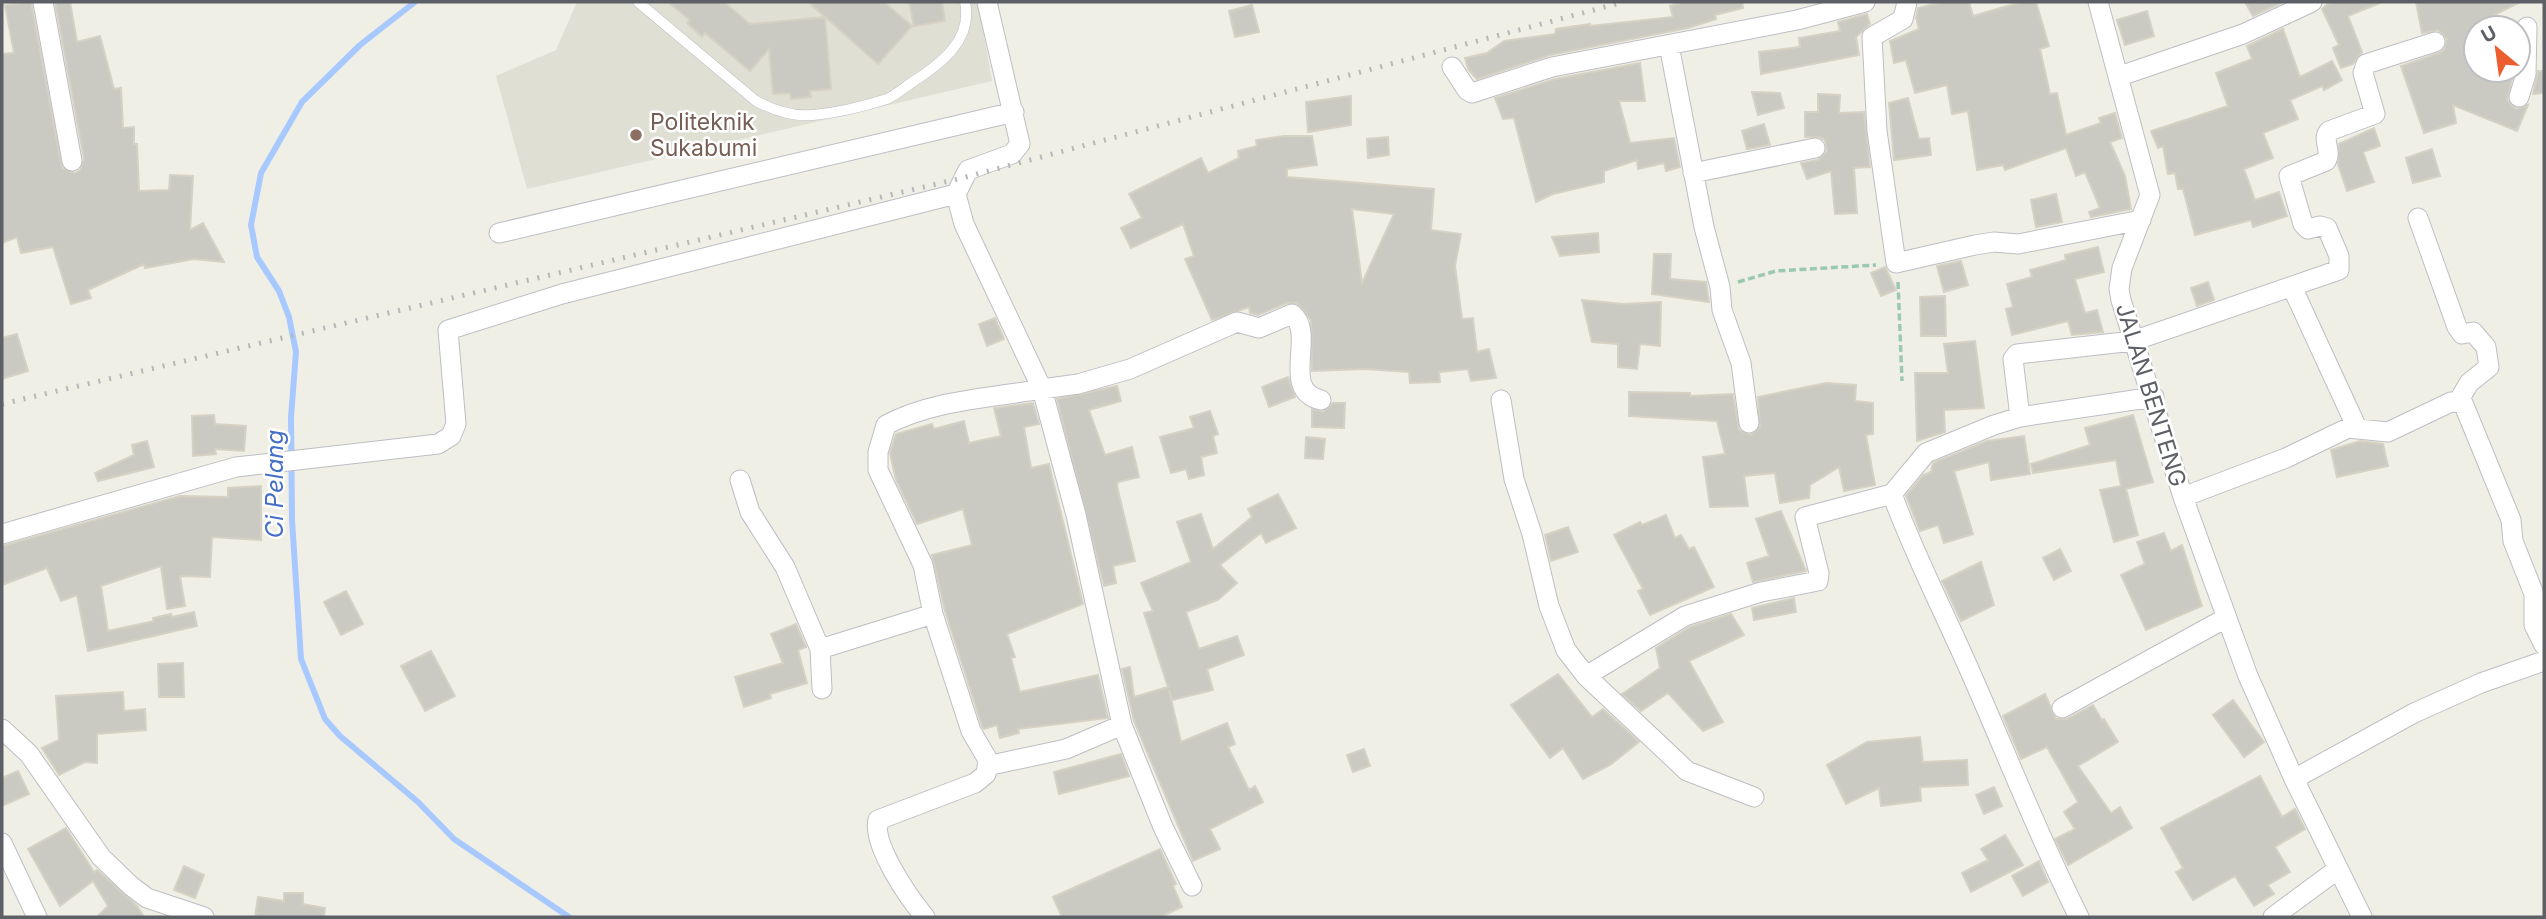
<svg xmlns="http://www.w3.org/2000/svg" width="2546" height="919" viewBox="0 0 2546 919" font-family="Inter,sans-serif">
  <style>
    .education { fill: #e0dfd4 }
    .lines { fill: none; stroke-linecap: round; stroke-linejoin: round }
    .stream { stroke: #a7c9ff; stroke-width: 6 }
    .building { fill: #cbcac2; stroke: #d5d2c4; stroke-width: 2; fill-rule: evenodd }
    .service-casing { stroke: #bdbec4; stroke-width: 11 }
    .minor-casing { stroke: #bdbec4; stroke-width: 21 }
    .path { stroke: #9bc9b0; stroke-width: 3.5; stroke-dasharray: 7 3.5; stroke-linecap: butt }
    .service { stroke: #fff; stroke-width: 10 }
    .minor { stroke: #fff; stroke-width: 19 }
    .rail { stroke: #b6b7b7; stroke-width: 5; stroke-dasharray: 2 9; stroke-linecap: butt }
    .education-dot { fill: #8d6e63; stroke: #fff; stroke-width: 2.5 }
    .labels { text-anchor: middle; stroke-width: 5; stroke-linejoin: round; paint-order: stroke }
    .education-label { font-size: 23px; fill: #785e54; stroke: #fff; text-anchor: start }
    .street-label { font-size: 23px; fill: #5d6066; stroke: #fff }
    .water-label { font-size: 24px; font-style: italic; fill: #456ec6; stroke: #fff }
  </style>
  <rect width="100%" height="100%" fill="#f0efe6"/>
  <path class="education" d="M577 2H978L992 81 527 189 496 76 556 50Z"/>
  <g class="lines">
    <path class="stream" d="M415 2 360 45 302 102 261 173 251 225 257 257 279 291 289 317 296 352 291 417 292 520 301 659 325 719 340 736 418 802 454 839 569 917"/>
  </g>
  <path class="building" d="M31 2 62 168 75 173 80 170 84 159 55 2H70L77 42 100 36 114 89 121 88 123 128 134 127V144H137L139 191 169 190 170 175 193 176 190 230 203 223 224 262 194 259 145 268 144 264 88 290 91 298 71 304 53 247 21 253 17 237 2 243V54L14 53 5 5Z
    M668 2H724L750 24 825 17 808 2H884L912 26 878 64 825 17 831 89 810 91 811 97 791 99 790 93 773 94 769 49 750 71 705 33 702 37 687 23 690 20Z
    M909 2H942L945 21 914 26Z
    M1682 2H1742L1743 8 1715 15 1716 19 1688 28 1550 55 1477 79 1468 69 1465 58 1487 53 1504 41 1555 34 1556 29 1590 24V26L1673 17 1670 6Z
    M1941 2H1969L1973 16 2021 2H2036L2049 46 2040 49 2050 94 2057 93 2066 135 2101 123 2099 118 2115 113 2122 138 2110 142 2125 176 2131 209 2091 217 2089 212 2100 208 2085 172 2076 176 2066 148 2005 170 2003 165 1977 170 1968 111 1952 114 1947 85 1915 93 1906 60 1894 63 1890 41 1919 29 1916 18 1918 8Z
    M2245 2H2283L2253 16Z
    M2330 2H2382L2348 16 2362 52 2353 64 2341 68 2333 48 2339 45 2322 9Z
    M2416 2H2520L2476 24V70H2514L2507 100 2516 109 2528 105 2517 131 2453 105 2456 123 2424 133 2401 66 2439 53 2444 50 2447 39 2438 30 2422 33Z
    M1252 5 1259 32 1235 37 1229 11Z
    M2147 11 2154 36 2125 45 2117 20Z
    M1867 14 1870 24 1856 37 1859 55 1761 74 1759 52 1800 47 1799 38 1840 31 1838 22Z
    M2283 29 2300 77 2332 61 2342 80 2324 90 2322 86 2290 100 2298 119 2263 133 2273 158 2244 169 2255 200 2279 192 2287 216 2253 227 2251 220 2195 235 2183 189H2178L2175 173 2168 174 2163 146 2158 148 2151 131 2228 106 2216 73 2252 59 2247 46Z
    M1640 63 1645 101H1619L1630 143 1674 138 1680 167 1666 171 1664 163 1638 169 1637 160 1604 171V182L1553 194 1536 202 1514 118 1503 119 1495 98 1555 79Z
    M2538 71H2544V93L2533 94Z
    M1752 92 1780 93 1784 108 1758 115Z
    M1818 94 1840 95 1839 113 1864 112 1870 167 1854 168 1857 213 1835 214 1831 171 1807 179 1801 163 1818 160 1827 151 1825 140 1819 137H1805V112H1818Z
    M1351 96V125L1308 132 1306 102Z
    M1908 98 1919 139 1929 138 1931 155 1894 160 1889 103Z
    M1764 124 1770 145 1747 149 1742 131Z
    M2374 128 2380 146 2363 152 2374 182 2347 191 2338 164 2339 144Z
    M1284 136H1312L1317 165 1287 169V177L1434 189 1431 230 1461 234 1455 266 1462 319 1473 318 1477 352 1489 349 1496 378 1471 381 1468 369 1439 372 1440 382 1410 383 1409 372 1365 369 1312 371 1311 320 1297 303H1287L1258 315 1250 313 1249 307 1212 320 1185 259 1194 256 1183 224 1131 248 1121 228 1142 218 1129 194 1201 158 1208 173 1239 158 1238 151 1257 146 1256 140ZM1352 209 1394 214 1362 283Z
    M1388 137 1389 155 1368 158 1367 139Z
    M2432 149 2440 176 2413 183 2406 158Z
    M2056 194 2062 222 2036 227 2031 200Z
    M1598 233 1599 252 1560 256 1552 237Z
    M2098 247 2104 272 2075 279 2085 313 2097 310 2103 332 2072 335 2068 321 2012 335 2006 309 2013 307 2007 284 2032 277 2030 270 2066 260 2065 255Z
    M1654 254H1671L1670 279 1706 282 1709 302 1652 294Z
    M1961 261 1968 285 1944 292 1937 266Z
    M1885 267 1896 290 1881 296 1871 273Z
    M2208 282 2214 300 2197 306 2191 288Z
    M1945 296 1946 336H1921L1920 297Z
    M1582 300 1623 304 1661 302 1660 346 1640 344 1637 369 1618 367V344L1592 342Z
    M995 318 1004 339 987 346 979 324Z
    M17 334 28 371 2 379V338Z
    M1975 341 1984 408 1944 410 1945 432 1917 441 1915 373H1948L1944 344Z
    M1288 377 1295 397 1269 407 1262 387Z
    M1826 383 1856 385 1855 401 1873 403V434L1866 435 1875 485 1844 491 1839 467 1810 485 1809 498 1780 503 1775 473 1744 476 1748 506 1710 507 1703 457 1725 454 1717 421 1629 416V392L1690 393V396L1733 394 1739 430 1751 435 1760 427 1758 397Z
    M1117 386 1121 401 1089 410 1105 455 1132 447 1139 477 1118 482 1117 486 1135 561 1113 566 1116 583 1104 586 1057 399Z
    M1033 403 1039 424 1024 427 1031 468 1049 464 1083 604 1007 634 1015 657 1011 658 1020 692 1098 675 1108 718 1018 729 1019 733 1000 738 997 725 984 729 982 726 945 611 932 555 972 545 963 509 917 524 896 480 890 453 896 434 932 424 934 429 964 421 969 443 1001 436 994 408Z
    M1333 403H1345L1344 428 1312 427V409L1323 412Z
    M1210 411 1218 434 1213 436 1217 453 1201 457 1204 475 1189 479 1186 469 1171 473 1160 437 1194 428 1190 417Z
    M214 415 215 424 246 426 244 451 215 449 216 454 193 456 192 416Z
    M2133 415 2153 482 2126 489 2138 535 2114 542 2100 490 2121 486 2116 460 2033 473 2031 464 2090 445 2085 428Z
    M2024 436 2030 474 1991 480 1989 462 1954 471 1973 534 1944 543 1938 525 1920 531 1906 496 1923 475 1931 472 1933 463 1987 441Z
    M1306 437 1325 439 1323 459 1305 458Z
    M147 441 154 467 98 481 95 473 134 455 132 445Z
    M2360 441 2383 444 2388 466 2337 477 2331 450Z
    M261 486V540L212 537 210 577 180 576 185 606 167 609 161 566 101 586 108 631 154 621 153 618 171 614 172 617 194 612 197 626 88 651 77 595 61 601 47 568 2 585V546L180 496 228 497V488Z
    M1278 494 1296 528 1266 543 1261 533 1220 565 1237 583 1218 600 1186 612 1199 649 1237 636 1244 655 1207 669 1213 690 1172 700 1169 690 1181 742 1227 723 1235 744 1228 747 1249 790 1255 786 1263 802 1210 829 1220 849 1193 861 1134 721 1122 669 1130 667 1134 697 1168 687 1144 613 1153 611 1141 583 1191 562 1177 522 1201 514 1213 549 1252 517 1248 509Z
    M1781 511 1806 571 1753 582 1747 563 1769 556 1756 519Z
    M1666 515 1675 538 1681 535 1689 549 1694 547 1714 587 1650 615 1638 591 1643 589 1614 535 1640 522 1642 525Z
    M1568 527 1578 552 1551 561 1545 535Z
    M2164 533 2171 551 2182 545 2202 606 2146 630 2121 575 2145 564 2137 542Z
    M2060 549 2071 571 2054 580 2043 558Z
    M1981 562 1994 605 1961 621 1942 581Z
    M346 591 363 624 341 635 324 602Z
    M1794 598 1796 612 1754 620 1752 608Z
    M1731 614 1744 635 1689 661 1723 722 1703 731 1668 693 1641 711 1622 694 1660 668 1656 648 1690 627Z
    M796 624 806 647 798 650 807 683 770 694 771 698 744 707 735 677 783 663 771 634Z
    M431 651 455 696 425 711 401 666Z
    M183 663 184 697H159L158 664Z
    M1558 674 1592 717 1603 709 1639 742 1610 765 1583 779 1563 748 1550 758 1511 705Z
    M123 692 124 711 145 709 146 730 97 734V763L85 762 59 775 42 748 59 740 56 696Z
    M2045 694 2056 719H2067L2093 705 2102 720 2104 719 2118 742 2078 766 2111 813 2120 807 2132 828 2068 865 2055 839 2075 829 2064 812 2078 802 2047 747 2021 759 2003 716Z
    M2233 700 2264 742 2244 757 2213 715Z
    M1920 737 1923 762 1967 760 1968 785 1920 787 1921 801 1881 806 1879 788 1846 804 1827 765 1867 742Z
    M1364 749 1370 766 1353 772 1347 755Z
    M1121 754 1129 776 1059 794 1054 772Z
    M18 771 29 794 2 806V778Z
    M2260 776 2282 817 2295 809 2305 829 2275 847 2290 872 2268 885 2274 894 2254 906 2235 876 2193 900 2176 872 2183 868 2161 828Z
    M1994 787 2002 806 1984 814 1976 795Z
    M66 828 94 872 97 870 137 906 144 917H97L108 906 93 881 60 906 28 849Z
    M2005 835 2023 865 1971 892 1962 873 1988 860 1981 849Z
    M1160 849 1176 884 1173 886 1182 907 1160 917H1062L1053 897Z
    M2039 861 2048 882 2023 896 2012 876Z
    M184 866 204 875 195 898 174 890Z
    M284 893H303V904L325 908 324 917H255L258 897 284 901Z"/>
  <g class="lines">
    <defs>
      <path id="service" d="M638 2 756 101C773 110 793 117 813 115 836 113 865 106 887 99 896 95 905 87 914 81 942 63 973 39 965 2"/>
      <path id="minor" d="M43 2 72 161
        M1907 2 1903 19 1872 37 1877 131 1896 263 1975 245 1994 242 2018 244 2141 220
        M2098 2 2150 195 2122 268 2119 289 2121 300 2183 497 2248 676 2294 779 2362 917
        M1669 45 1704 227 1720 287 1722 310 1741 363 1749 423
        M1452 67 1467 90 1472 93 1552 67 1797 20 1865 2
        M2120 76 2243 34 2312 2
        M2519 97 2526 74 2527 27
        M1693 173 1815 148
        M2418 218 2457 327 2462 334 2473 332 2486 347 2489 367 2469 383 2458 402
        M499 233 1014 112
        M2292 287 2357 428
        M1501 400 1514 479 1532 534 1549 606 1566 650 1586 676 1687 771 1754 797
        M2020 417 2013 359 2017 354 2133 341 2339 270V256L2327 228 2320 226 2308 229 2303 224 2289 176 2326 161C2333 151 2321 140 2329 131L2375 114 2363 73 2366 64 2435 42
        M740 480 750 512 785 567 820 649 822 689
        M1892 494C1914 554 1943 610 1969 669 2006 752 2038 836 2079 917
        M2183 497 2286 458 2348 428 2388 432 2451 402 2463 403 2511 520 2513 541 2534 594V625L2544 645
        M2 534 236 467 438 444 451 436 456 424 448 330 562 294 956 194
        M820 649 933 614
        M1586 676 1685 616 1761 592 1818 581 1819 573 1805 517 1892 494 1926 453 1994 425 2020 417 2154 397
        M2062 708 2226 618
        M2 729 29 754 101 857 131 886 147 898 204 917
        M987 766 1066 749 1122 725
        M2294 779 2414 713 2481 683 2544 661
        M2 843 37 917
        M1192 886 1163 827 1122 725 1076 515 1042 389 1078 384 1130 369 1237 322 1259 328 1292 314C1317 334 1279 390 1321 400
        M925 917C909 898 872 845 878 820L975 783 986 774 988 760 971 731 933 614 923 565 878 470V452L886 425C932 400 991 398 1042 389L964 224 956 194 968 170 1012 154 1020 144 987 2
        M2273 917 2338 869"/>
    </defs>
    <use href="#service" class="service-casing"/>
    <use href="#minor" class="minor-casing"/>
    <path class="path" d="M1738 282 1776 271 1876 265
      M1898 282 1902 381"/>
    <use href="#service" class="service"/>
    <use href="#minor" class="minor"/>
    <path class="rail" d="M2 404 962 178 1624 2"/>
  </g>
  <circle class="education-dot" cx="636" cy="135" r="7"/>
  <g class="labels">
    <g class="education-label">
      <text x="650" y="130">Politeknik<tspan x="650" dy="26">Sukabumi</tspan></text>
    </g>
    <g class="street-label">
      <text transform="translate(2151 395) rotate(73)" y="8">JALAN BENTENG</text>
    </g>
    <g class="water-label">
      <text transform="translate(275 484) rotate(-90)" y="8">Ci Pelang</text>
    </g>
  </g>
  <rect width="2546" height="919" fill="none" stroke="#5d6066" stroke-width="7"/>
  <g transform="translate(2497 49) rotate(331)"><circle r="33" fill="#ffffff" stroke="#bebfc2" stroke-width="2"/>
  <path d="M0-5L12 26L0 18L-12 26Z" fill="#ed5e2f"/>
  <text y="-10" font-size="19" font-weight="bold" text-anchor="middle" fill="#5d6066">U</text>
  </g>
</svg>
